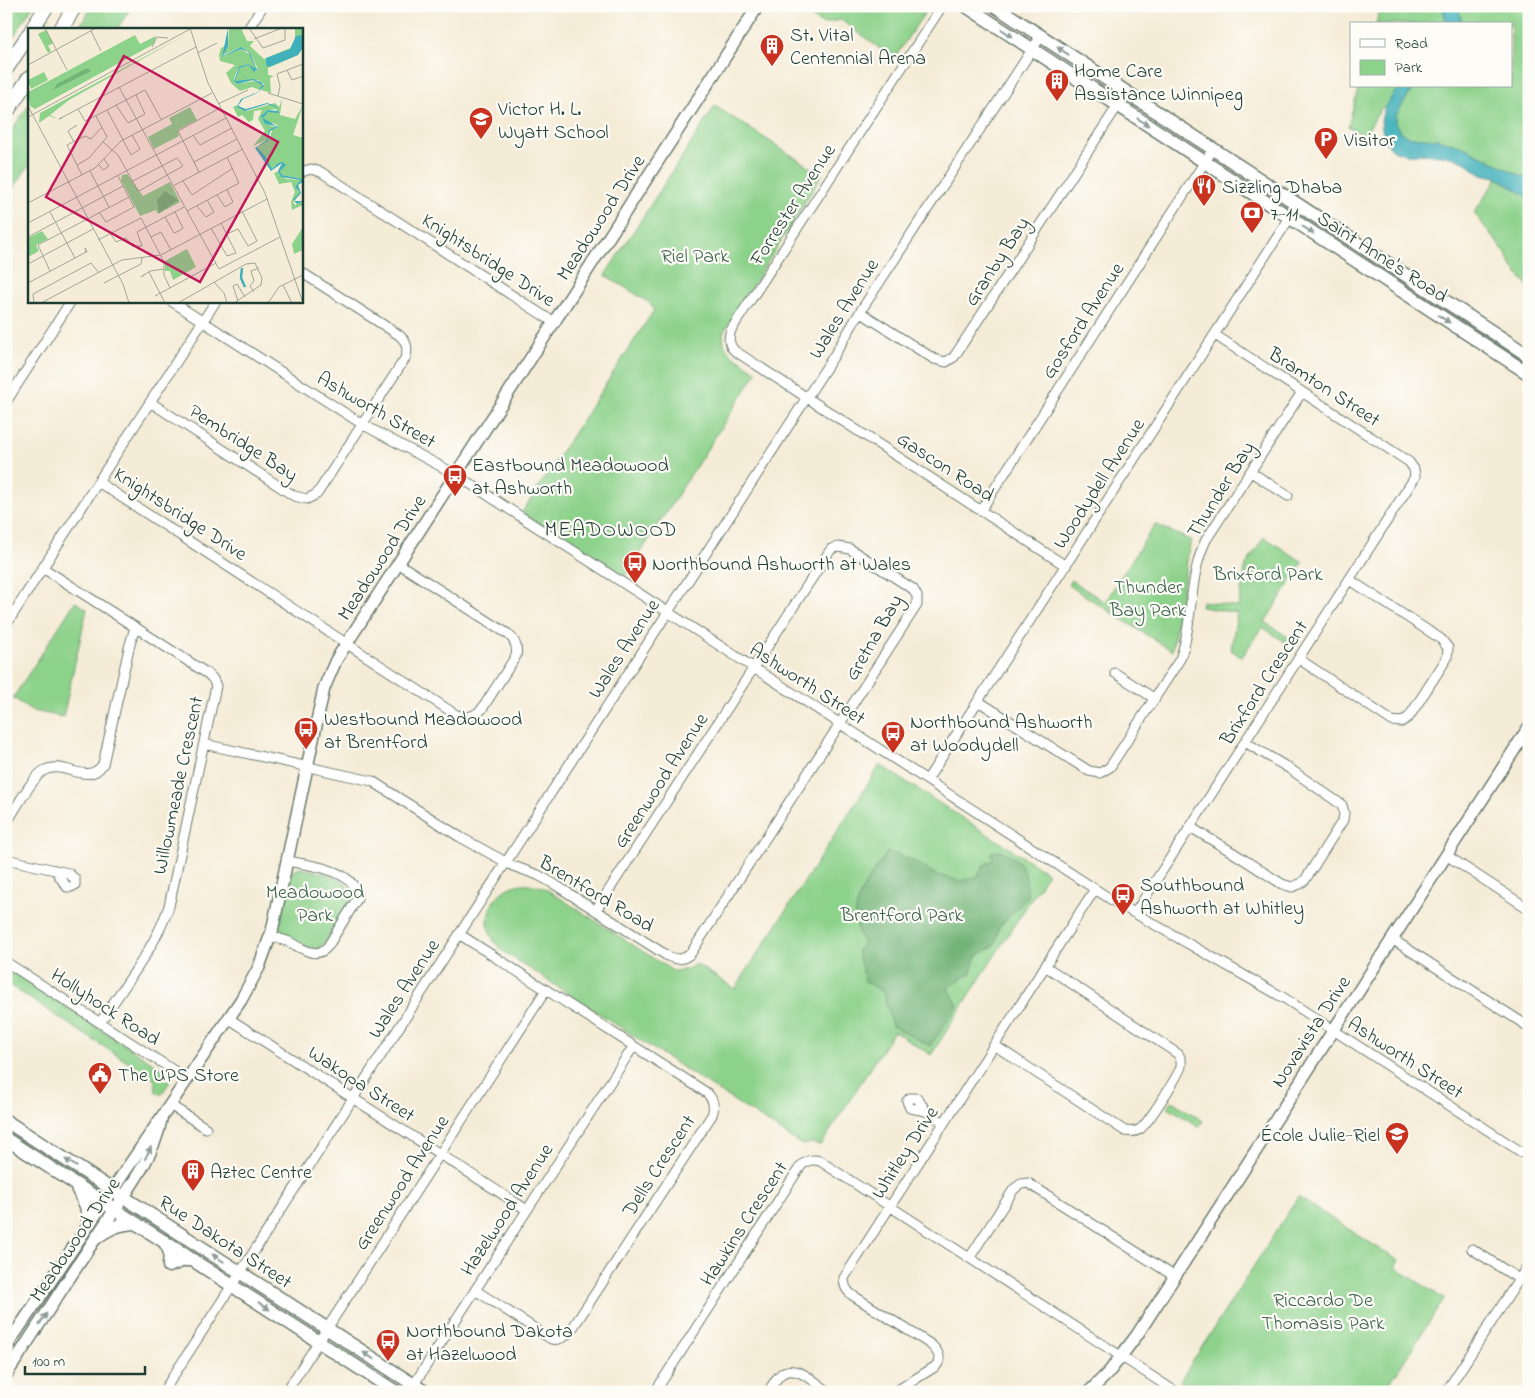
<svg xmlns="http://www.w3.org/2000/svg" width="1535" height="1398" viewBox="0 0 1535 1398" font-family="'Indie Flower',sans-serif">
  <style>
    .green { fill: #8dd28b; stroke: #568860 }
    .forest { fill: #72b477; stroke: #487856 }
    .water { fill: #40b0ba; stroke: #307677 }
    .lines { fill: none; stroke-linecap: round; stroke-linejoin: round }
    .minor-casing { stroke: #6a7a6d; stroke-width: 11 }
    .tertiary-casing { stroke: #6a7a6d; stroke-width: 14 }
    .secondary-casing { stroke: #6a7a6d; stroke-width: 15 }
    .primary-casing { stroke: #6a7a6d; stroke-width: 16 }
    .minor { stroke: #fff; stroke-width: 9 }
    .tertiary { stroke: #fff; stroke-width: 11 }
    .secondary { stroke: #fff; stroke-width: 12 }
    .primary { stroke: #fff; stroke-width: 14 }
    .oneway { fill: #8f9e9a }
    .labels { text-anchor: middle; stroke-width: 4.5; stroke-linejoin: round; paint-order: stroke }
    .poi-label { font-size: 20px; fill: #1f3d34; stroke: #fdfcf7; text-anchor: start }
    .street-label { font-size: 20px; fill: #1f3d34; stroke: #fdfcf7 }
    .park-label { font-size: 20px; fill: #3a624a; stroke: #fdfcf7 }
    .neighbourhood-label { font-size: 21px; letter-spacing: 1px; fill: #1f3d34; stroke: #fdfcf7 }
    .inset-river { fill: none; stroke: #40b0ba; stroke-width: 2.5 }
    .inset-road { fill: none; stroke: #9fa696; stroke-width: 1 }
    .view { fill: #c2185b; fill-opacity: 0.15; stroke: #c2185b; stroke-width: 2.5 }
    .inset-edge { fill: none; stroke: #1f3d34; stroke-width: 2.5 }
  </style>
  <rect width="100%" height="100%" fill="#fdfcf7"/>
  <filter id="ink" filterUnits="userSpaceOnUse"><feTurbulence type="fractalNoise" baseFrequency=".02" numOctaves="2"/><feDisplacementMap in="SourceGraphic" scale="10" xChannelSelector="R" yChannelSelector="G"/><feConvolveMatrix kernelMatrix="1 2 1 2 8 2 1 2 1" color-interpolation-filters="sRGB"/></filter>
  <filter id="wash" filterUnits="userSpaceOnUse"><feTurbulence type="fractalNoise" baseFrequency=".0096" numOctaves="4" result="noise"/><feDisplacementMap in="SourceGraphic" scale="20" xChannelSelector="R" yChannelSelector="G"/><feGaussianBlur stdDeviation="1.12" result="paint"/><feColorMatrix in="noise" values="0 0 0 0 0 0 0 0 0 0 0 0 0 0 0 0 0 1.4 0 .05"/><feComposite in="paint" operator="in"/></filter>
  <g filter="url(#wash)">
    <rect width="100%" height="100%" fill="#f5ecd7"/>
    <path class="green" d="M6 6H33L6 48Z
      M92 6H132L117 29H78Z
      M795 6H929L894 59 841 20 822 24Z
      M1380 6H1442L1447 24H1376Z
      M1458 6H1529V180L1460 145 1437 139 1409 137 1400 132 1396 124V115L1411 91 1421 86H1511V24H1460L1461 18Z
      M1359 86H1399L1384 108 1382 107 1364 136 1348 126Z
      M29 105V165L6 200V139Z
      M715 106 822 175 723 333 724 344 730 353 757 372 626 575H621L524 514 523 511 654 310 650 303 605 275Z
      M1497 178 1525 195 1529 199V287L1512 267 1506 254 1474 213Z
      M1155 524 1192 541 1190 544 1172 651 1068 585 1071 580 1105 602Z
      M1264 537 1303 562 1265 622 1296 642 1293 647 1262 627 1242 657 1231 650 1237 613 1201 607 1202 601 1238 607 1246 565Z
      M75 602 87 609 63 717 33 711 13 698Z
      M880 765 1048 873 931 1055 894 1031 821 1145 811 1143 802 1145 504 952C466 921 502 867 546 889L673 971 685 970 696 964 735 989Z
      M300 868C318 872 348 875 353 897L324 944 317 949C307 947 282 937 279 927L291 872Z
      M6 968 172 1075 173 1077 161 1095 156 1092 155 1080 6 983Z
      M1172 1101 1203 1121 1199 1127 1168 1107Z
      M1298 1197 1399 1261 1395 1267 1444 1299 1384 1392H1191L1180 1381Z"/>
    <path class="forest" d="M1001 851C1027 861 1025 872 1028 897L999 927 995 945 977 956 970 974 948 987 958 1006 930 1046 892 1026 883 992 865 981 857 951 863 942C860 936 856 930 856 923 852 895 873 874 887 852L906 857 937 875 961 881 978 876 984 865 993 860 991 852Z"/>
    <path class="water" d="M1442 6H1458L1461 18 1460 24H1447Z
      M1399 86H1421L1411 91 1396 115V124L1400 132 1410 137 1437 139 1460 145 1529 180V199L1525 195 1496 177 1480 174 1466 163 1454 158 1441 155 1407 154 1395 151 1386 143 1383 137 1381 120 1385 107Z"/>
  </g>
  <g filter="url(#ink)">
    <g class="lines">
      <defs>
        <path id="minor" d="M942 6 731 330C728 338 728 345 735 351L1066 566
          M248 29 263 6
          M301 172 311 169 321 172 555 323
          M171 301 362 424 455 474 1115 902 1284 998 1529 1157
          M216 301 98 482 455 714C466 719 474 717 482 709L516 656C518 647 515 640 508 634L399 564
          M860 312 934 359 946 362 954 357 1126 93
          M6 402 71 301
          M150 402 294 496 307 499 317 494 406 357C408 347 407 342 399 335L301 272
          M1251 472 1288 496
          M981 510 1213 149
          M43 568 208 674 213 679 216 686 169 906C155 949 124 985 100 1023
          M6 625 98 482
          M1299 659 1392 721 1401 722 1409 717 1447 658 1448 648 1441 639 1350 580
          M1115 673 1155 699
          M978 701 1089 771 1100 773 1110 767 1180 659C1194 621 1188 577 1206 540L1302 392
          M204 744 372 781 460 837 513 866 538 875 554 884 666 955C675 960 683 961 691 953L917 605V596L913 589 850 549 838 547 831 549 596 910
          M927 780 1298 205
          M6 824C14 812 33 775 45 770 64 760 88 787 103 764L129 648 135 627
          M1190 827 1232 852 1282 884 1292 887 1300 884 1305 880 1343 820 1344 813 1342 805 1290 769 1245 742
          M1446 855 1529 909
          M6 859 68 873 75 879V885L71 887H67L55 870
          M1135 913 1415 477 1414 469 1409 462 1215 335
          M459 934 707 1093C713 1099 715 1107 712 1115L570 1332C564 1337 559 1341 551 1339L475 1290
          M271 936C276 938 281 939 287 941 301 947 316 961 328 946L357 899C358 869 308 865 287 861
          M1392 939 1529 1027
          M6 962 187 1079
          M228 1018 527 1210
          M994 1045 1125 1131C1131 1132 1136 1132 1140 1129 1147 1125 1180 1073 1181 1066 1182 1061 1181 1058 1178 1054L1045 966
          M170 1105 206 1128
          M926 1111 910 1108 907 1101 910 1098H917L926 1111 944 1123
          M1472 1249 1519 1279
          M970 1257 1014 1189 1021 1184 1028 1183 1174 1276
          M163 1392 835 354 860 312 1041 36
          M286 1392 546 990
          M409 1392 633 1047
          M655 1392 798 1170C804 1161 810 1158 820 1161L1176 1392
          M768 1392C772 1386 775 1380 780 1375 794 1361 817 1384 829 1392
          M895 1392 936 1366C943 1358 937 1350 930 1344L852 1295C846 1290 844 1286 844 1278L1095 889
          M1446 1392 1529 1264"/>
        <path id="tertiary" d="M6 1347 241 1000 259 967 272 931 324 688 336 660 758 6
          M6 1375C38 1326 69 1278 101 1230 123 1196 153 1161 161 1120
          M1089 1392 1109 1372 1137 1335 1529 727"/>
        <path id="secondary" d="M966 6 1529 374
          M995 6 1529 356
          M6 1121 425 1392
          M6 1139 396 1392
          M76 1186 86 1206 89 1223
          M96 1238C109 1228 119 1224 135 1223
          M164 1241 170 1252 169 1266 184 1260H193"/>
        <path id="primary" d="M32 29 47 6
          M61 29 75 6
          M6 69 29 34
          M6 113 29 78"/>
      </defs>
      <use href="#minor" class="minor-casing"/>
      <use href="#tertiary" class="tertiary-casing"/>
      <use href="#secondary" class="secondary-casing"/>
      <use href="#primary" class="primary-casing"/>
      <use href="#minor" class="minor"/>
      <use href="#tertiary" class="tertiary"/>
      <use href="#secondary" class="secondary"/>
      <use href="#primary" class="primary"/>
    </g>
    <defs><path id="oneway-solid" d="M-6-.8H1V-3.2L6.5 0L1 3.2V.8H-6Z" transform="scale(1.25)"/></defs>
    <g class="oneway">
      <use href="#oneway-solid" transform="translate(1007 33) rotate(33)"/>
      <use href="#oneway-solid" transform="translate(1063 51) rotate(-147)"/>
      <use href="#oneway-solid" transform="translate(1143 122) rotate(33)"/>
      <use href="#oneway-solid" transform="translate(1308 230) rotate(33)"/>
      <use href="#oneway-solid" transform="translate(1444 319) rotate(33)"/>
      <use href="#oneway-solid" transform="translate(148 1153) rotate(-63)"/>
      <use href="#oneway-solid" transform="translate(71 1163) rotate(-147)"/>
      <use href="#oneway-solid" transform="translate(218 1258) rotate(-147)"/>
      <use href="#oneway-solid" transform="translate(264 1306) rotate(33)"/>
      <use href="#oneway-solid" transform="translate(43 1319) rotate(-57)"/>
      <use href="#oneway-solid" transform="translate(369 1356) rotate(-147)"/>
    </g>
  </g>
  <defs>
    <symbol id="building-pin" viewBox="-11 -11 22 30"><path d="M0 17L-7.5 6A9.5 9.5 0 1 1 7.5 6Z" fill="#c8321e" stroke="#fdfcf7"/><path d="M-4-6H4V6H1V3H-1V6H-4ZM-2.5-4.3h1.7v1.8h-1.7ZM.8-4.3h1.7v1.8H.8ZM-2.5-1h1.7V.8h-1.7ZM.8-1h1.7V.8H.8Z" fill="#fff"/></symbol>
    <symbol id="school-pin" viewBox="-11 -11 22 30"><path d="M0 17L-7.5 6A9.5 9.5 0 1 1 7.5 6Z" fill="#c8321e" stroke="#fdfcf7"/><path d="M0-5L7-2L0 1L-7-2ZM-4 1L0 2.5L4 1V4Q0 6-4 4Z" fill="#fff"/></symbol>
    <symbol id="parking-pin" viewBox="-11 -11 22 30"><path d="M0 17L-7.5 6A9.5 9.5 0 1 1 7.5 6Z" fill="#c8321e" stroke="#fdfcf7"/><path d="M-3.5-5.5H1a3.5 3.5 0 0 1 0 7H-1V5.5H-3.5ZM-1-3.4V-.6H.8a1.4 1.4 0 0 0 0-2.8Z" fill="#fff"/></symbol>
    <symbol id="restaurant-pin" viewBox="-11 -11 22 30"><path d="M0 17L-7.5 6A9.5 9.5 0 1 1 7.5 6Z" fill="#c8321e" stroke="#fdfcf7"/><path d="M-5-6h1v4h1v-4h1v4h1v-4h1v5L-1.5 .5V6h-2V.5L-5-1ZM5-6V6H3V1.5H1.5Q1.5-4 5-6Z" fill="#fff"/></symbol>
    <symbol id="bank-pin" viewBox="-11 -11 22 30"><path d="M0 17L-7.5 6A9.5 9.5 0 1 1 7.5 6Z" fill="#c8321e" stroke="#fdfcf7"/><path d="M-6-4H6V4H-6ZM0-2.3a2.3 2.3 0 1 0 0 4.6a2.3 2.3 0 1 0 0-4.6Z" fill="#fff"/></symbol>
    <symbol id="bus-pin" viewBox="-11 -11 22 30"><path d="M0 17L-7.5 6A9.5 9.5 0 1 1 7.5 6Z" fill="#c8321e" stroke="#fdfcf7"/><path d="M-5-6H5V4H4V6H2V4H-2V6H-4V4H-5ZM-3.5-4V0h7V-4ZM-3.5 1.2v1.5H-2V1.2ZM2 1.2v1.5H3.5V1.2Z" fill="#fff"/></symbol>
    <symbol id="civic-pin" viewBox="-11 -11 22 30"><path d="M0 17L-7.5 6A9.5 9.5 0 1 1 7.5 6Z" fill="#c8321e" stroke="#fdfcf7"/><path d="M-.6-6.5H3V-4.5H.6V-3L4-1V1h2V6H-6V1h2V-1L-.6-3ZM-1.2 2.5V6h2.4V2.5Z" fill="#fff"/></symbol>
  </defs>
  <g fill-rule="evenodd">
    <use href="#building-pin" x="758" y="32" width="28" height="38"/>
    <use href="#building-pin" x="1043" y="67" width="28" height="38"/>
    <use href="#school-pin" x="467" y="105" width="28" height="38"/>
    <use href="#parking-pin" x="1312" y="125" width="28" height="38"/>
    <use href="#restaurant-pin" x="1190" y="172" width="28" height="38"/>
    <use href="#bank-pin" x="1238" y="199" width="28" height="38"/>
    <use href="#bus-pin" x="441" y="462" width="28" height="38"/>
    <use href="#bus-pin" x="621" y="549" width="28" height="38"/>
    <use href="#bus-pin" x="292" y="715" width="28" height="38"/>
    <use href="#bus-pin" x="879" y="719" width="28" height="38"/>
    <use href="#bus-pin" x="1109" y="881" width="28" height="38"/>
    <use href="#civic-pin" x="86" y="1060" width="28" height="38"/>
    <use href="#school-pin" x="1383" y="1120" width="28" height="38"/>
    <use href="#building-pin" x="179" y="1157" width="28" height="38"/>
    <use href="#bus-pin" x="374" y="1327" width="28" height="38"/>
  </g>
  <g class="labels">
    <g class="poi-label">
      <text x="790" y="41">St. Vital<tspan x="790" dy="23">Centennial Arena</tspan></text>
      <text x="1074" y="77">Home Care<tspan x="1074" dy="23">Assistance Winnipeg</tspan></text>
      <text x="498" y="115">Victor H. L.<tspan x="498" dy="23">Wyatt School</tspan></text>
      <text x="1344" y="146">Visitor</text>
      <text x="1222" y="193">Sizzling Dhaba</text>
      <text x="1270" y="220">7-11</text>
      <text x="472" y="471">Eastbound Meadowood<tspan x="472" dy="23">at Ashworth</tspan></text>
      <text x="652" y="570">Northbound Ashworth at Wales</text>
      <text x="324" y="725">Westbound Meadowood<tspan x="324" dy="23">at Brentford</tspan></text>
      <text x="910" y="728">Northbound Ashworth<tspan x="910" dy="23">at Woodydell</tspan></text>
      <text x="1140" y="891">Southbound<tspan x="1140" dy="23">Ashworth at Whitley</tspan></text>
      <text x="118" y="1081">The UPS Store</text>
      <text x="1380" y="1141" text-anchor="end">École Julie-Riel</text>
      <text x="210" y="1178">Aztec Centre</text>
      <text x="406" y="1337">Northbound Dakota<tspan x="406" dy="23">at Hazelwood</tspan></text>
    </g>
    <g class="street-label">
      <text transform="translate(792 204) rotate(-57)" y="7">Forrester Avenue</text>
      <text transform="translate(600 217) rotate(-57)" y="7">Meadowood Drive</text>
      <text transform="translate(1383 256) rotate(33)" y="7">Saint Anne's Road</text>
      <text transform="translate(489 259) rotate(33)" y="7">Knightsbridge Drive</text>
      <text transform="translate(996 261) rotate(-57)" y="7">Granby Bay</text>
      <text transform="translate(843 308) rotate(-58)" y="7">Wales Avenue</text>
      <text transform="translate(1082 320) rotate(-57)" y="7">Gosford Avenue</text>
      <text transform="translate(1325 386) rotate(33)" y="7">Bramton Street</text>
      <text transform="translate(377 409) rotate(30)" y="7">Ashworth Street</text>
      <text transform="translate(244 442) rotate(33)" y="7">Pembridge Bay</text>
      <text transform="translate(946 466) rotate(33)" y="7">Gascon Road</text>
      <text transform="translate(1098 483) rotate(-57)" y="7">Woodydell Avenue</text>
      <text transform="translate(1220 489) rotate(-58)" y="7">Thunder Bay</text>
      <text transform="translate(181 513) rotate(33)" y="7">Knightsbridge Drive</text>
      <text transform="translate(381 557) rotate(-57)" y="7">Meadowood Drive</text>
      <text transform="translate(873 637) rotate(-60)" y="7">Gretna Bay</text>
      <text transform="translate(623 648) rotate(-57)" y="7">Wales Avenue</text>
      <text transform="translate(1263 682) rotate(-57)" y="7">Brixford Crescent</text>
      <text transform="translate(808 683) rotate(33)" y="7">Ashworth Street</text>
      <text transform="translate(660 780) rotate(-57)" y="7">Greenwood Avenue</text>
      <text transform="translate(177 785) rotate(-78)" y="7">Willowmeade Crescent</text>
      <text transform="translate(597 893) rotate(31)" y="7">Brentford Road</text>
      <text transform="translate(403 988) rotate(-57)" y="7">Wales Avenue</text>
      <text transform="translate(106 1006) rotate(33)" y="7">Hollyhock Road</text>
      <text transform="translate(1310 1031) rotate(-57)" y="7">Novavista Drive</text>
      <text transform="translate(1406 1057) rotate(33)" y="7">Ashworth Street</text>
      <text transform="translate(362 1083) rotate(33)" y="7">Wakopa Street</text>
      <text transform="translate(904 1152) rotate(-57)" y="7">Whitley Drive</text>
      <text transform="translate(658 1165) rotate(-57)" y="7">Dells Crescent</text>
      <text transform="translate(401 1182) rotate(-57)" y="7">Greenwood Avenue</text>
      <text transform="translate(506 1209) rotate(-57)" y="7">Hazelwood Avenue</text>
      <text transform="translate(743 1223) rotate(-57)" y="7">Hawkins Crescent</text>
      <text transform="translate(74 1239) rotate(-56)" y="7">Meadowood Drive</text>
      <text transform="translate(226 1241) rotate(33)" y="7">Rue Dakota Street</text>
    </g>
    <g class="park-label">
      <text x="695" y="262">Riel Park</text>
      <text x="1268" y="580">Brixford Park</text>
      <text x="1148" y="593">Thunder<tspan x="1148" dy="23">Bay Park</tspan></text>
      <text x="315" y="898">Meadowood<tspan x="315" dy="23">Park</tspan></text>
      <text x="902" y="921">Brentford Park</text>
      <text x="1323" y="1306">Riccardo De<tspan x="1323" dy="23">Thomasis Park</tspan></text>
    </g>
    <g class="neighbourhood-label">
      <text x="611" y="536">MEADOWOOD</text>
    </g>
  </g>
  <g transform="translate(28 28)">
    <rect width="275" height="275" fill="#f5ecd7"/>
    <path d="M201 0H213L219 13H226L222 18 236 31 262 20 267 15V0H275V20L270 27 240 40V47L246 48 242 50 243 65 233 62 236 56 230 52 207 53 212 40 221 37 228 44 229 39 222 25 213 19 195 27 200 18ZM18 2 25 15 20 18 23 23 20 25 10 6ZM159 6 41 72 22 87 30 91 21 88 11 95 12 85ZM107 7 112 16 128 8 126 16 7 81 2 78 0 64ZM199 17 194 29 213 21 221 26 228 40 227 42 219 36 210 41 206 50 208 56 226 53 234 56 232 62 224 59 212 63 203 55 198 45 207 37 192 33 191 27 193 20ZM16 44 20 52 3 61 0 52ZM254 71 252 87 267 91 275 77 265 107 275 110V151L254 147 252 143 257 135H250L244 141 229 119 242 110 244 102 250 99 248 96 238 94 235 88 240 84H251L249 81 241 82 234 87 236 95 247 99 240 105 239 112 225 118 237 103 230 91 234 82 226 83 225 92 221 94 214 87 210 89 205 79 209 77 219 83 247 75 251 79ZM162 79 169 92 150 102 151 108 126 121 120 109 144 96 141 90ZM251 143 252 148 259 151 273 152 268 160 272 164 265 174 267 177 275 173V177L264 182 263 174 267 164 263 154 251 156 246 145ZM99 146 115 168 142 154 152 174 130 186 128 182 112 188 93 152 94 147ZM275 199V222L266 226 264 216ZM14 203 20 211 8 217 11 223 0 229V210ZM159 221 168 239 145 252 142 243H137V233Z" fill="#8dd28b"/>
    <path d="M59 40 63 43 25 62 29 56ZM137 163 150 172 131 185 129 172Z" fill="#72b477"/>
    <path d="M200 0V18L195 28 213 19 222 25 229 42 226 44 221 37 212 40 207 53 225 51 233 54 236 58 229 65 215 71 210 78 218 81 239 75 248 78 251 85 240 84 235 90 250 99 242 103 240 113 229 119 237 128 244 141 250 135 255 134 258 137 252 143 254 147 275 151V154L270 157 273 165 266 173H275L269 176 265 172 272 164 267 159 273 152 253 149 250 143 254 135 243 143 227 120 239 112 241 102 248 98 237 96 233 88 240 82 249 83 248 79 239 76 217 83 209 79 213 71 230 64 234 57 225 52 209 56 206 53 211 39 220 36 228 41 220 24 213 21 194 29ZM275 7V19L270 27 241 39 238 37V30L262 21 268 8Z" fill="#40b0ba"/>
    <path class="inset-river" d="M214 240 213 250 217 259"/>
    <path class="inset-road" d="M17 0 39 42M162 0 180 55 237 165 275 275M221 0 235 20 257 12V0M63 3 73 23M226 11 254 0M124 19 129 9 140 10M169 25 189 15M0 37 68 0M259 42 264 52 275 48M91 59 191 241 252 209M240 65 275 76M250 68 252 58 249 46 275 36M190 76 220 62M88 77 100 95 117 86 108 67M0 78 95 256 101 275M50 81 57 93 79 82M0 89 164 0M34 90 31 91 168 19M104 107 112 121 103 127 79 82 117 62 133 91M165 107 172 117 204 100M46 114 40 103 49 97 47 99M75 114 90 127 109 161 111 163 155 138 149 130 105 153M166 134 209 111M49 137 61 130 79 109 68 88M71 137 75 142 81 138 76 131M62 143 81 179M171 144 150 103 192 80M54 147 39 117 57 108 63 111 74 99M155 153 164 167 205 140M145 158 215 121M189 167 197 179 205 174 199 162M0 175 67 140 93 113 184 65M169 178 178 189 186 184 179 172M159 183 211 155 199 129M22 184 47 230M71 184 78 194 106 179 90 148M137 189 146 205 151 203 155 200 147 184M0 195 198 90M183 200 199 228 208 225 193 195M82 205 88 214 98 210 104 218H114L109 204 156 179M199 206 210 201 220 218 229 213 214 183M0 209 95 158M123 209 133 204 143 222M70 212 113 190 136 234V247L142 260M0 236 65 201M22 243 10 217 101 169M121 244 137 275M117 246 113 249 122 243 136 241M186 254 196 265 199 275M0 255 47 230 58 224H59L57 220 58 224M76 255 113 236 114 230M255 257 264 275M226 264 222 258 226 253 223 243 231 240M127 268 188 235M210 273 205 258 209 256 217 269M6 275 5 266 63 235 71 245M13 275 94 232 133 227 239 171M150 275 218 236 227 235 234 250 233 257 206 275M240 275 251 259 275 247"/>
    <path class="view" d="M96 28 250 114 172 254 18 169Z"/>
    <rect width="275" height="275" class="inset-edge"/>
  </g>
  <rect width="1535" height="1398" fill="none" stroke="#fdfcf7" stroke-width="25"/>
  <rect x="1350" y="22" width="162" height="65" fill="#fdfcf7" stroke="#a4b0a9"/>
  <rect x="1360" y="39" width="25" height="8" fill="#ffffff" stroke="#a4b0a9"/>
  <text x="1395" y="48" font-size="15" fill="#1f3d34">Road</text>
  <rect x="1360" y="60" width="25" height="15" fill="#8dd28b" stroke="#a4b0a9"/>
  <text x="1395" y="72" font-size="15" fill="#1f3d34">Park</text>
  <path d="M25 1366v8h120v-8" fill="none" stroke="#1f3d34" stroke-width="2.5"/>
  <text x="32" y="1366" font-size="15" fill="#1f3d34" stroke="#fdfcf7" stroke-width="4" paint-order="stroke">100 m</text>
</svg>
